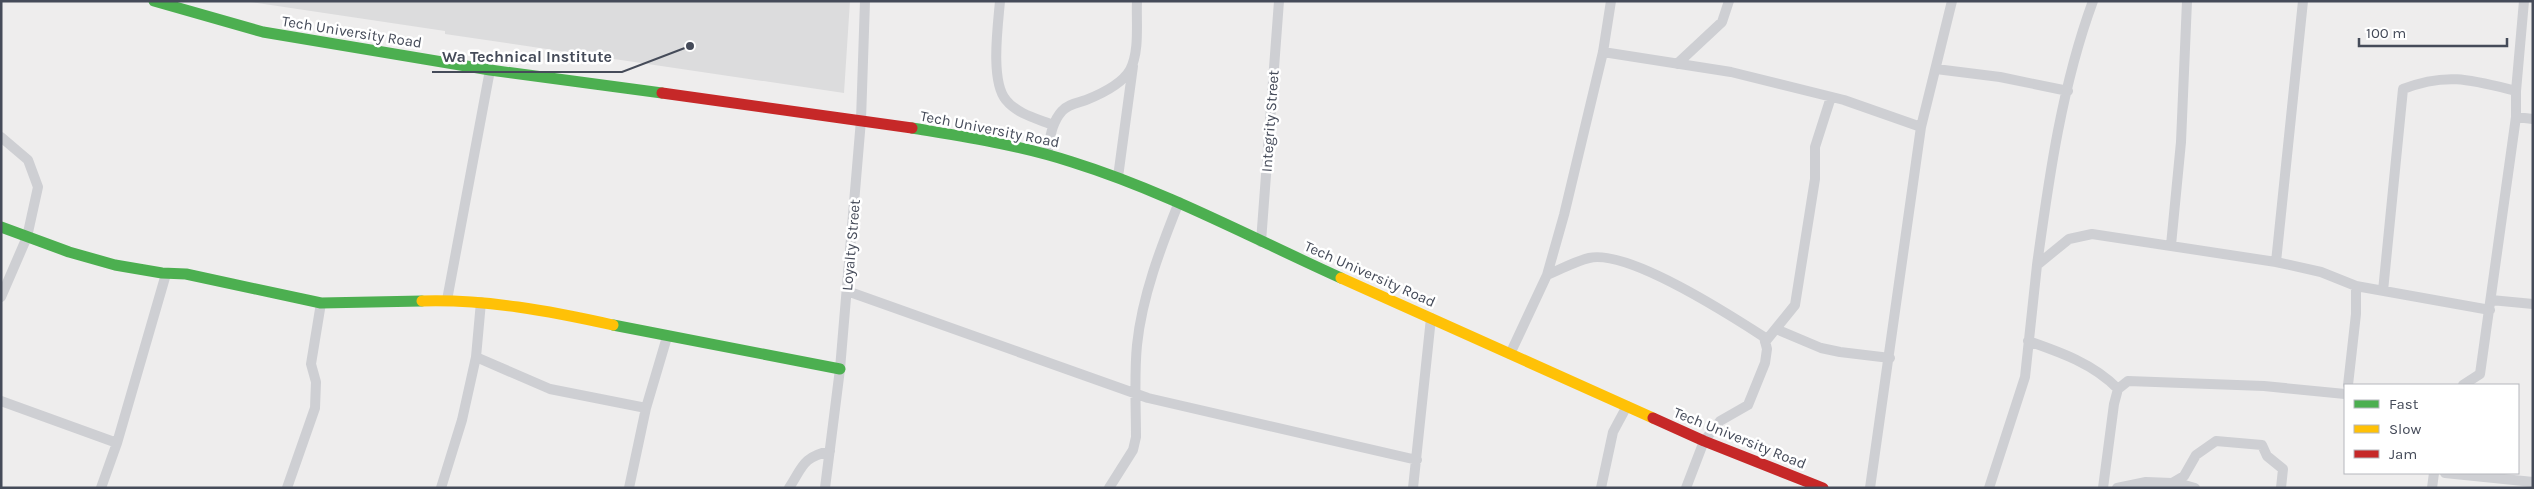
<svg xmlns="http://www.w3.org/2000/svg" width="2534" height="489" viewBox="0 0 2534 489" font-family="Karla,sans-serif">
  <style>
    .education { fill: #dcdcdd }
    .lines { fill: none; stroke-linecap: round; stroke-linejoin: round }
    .street { stroke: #cecfd3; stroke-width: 10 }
    .fast { stroke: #4caf50; stroke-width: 11 }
    .slow { stroke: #ffc107; stroke-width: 11 }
    .jam { stroke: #c62828; stroke-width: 11 }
    .labels { text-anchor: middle; stroke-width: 5; stroke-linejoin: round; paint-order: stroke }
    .street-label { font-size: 15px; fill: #454b59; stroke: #fff }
    .leader { fill: none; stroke: #454b59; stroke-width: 2 }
    .callout-dot { fill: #454b59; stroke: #fff; stroke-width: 2 }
    .callout-label { font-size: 16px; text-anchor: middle; font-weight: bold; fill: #454b59; stroke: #fff; stroke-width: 5; stroke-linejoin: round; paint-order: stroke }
  </style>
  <rect width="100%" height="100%" fill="#eeeded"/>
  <path class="education" d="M244 1H850L844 93 445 34V31Z"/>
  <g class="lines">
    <path class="street" d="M1000 1C998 25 990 81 1006 100 1017 114 1038 119 1053 125
      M1603 52 1731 72 1844 100 1921 127
      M1677 64 1722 22 1729 1
      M1936 69 2000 77 2068 91
      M2516 117 2533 119
      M1 137 28 160 38 187 27 237 1 297
      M1047 154C1050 140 1051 123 1062 111 1068 104 1078 103 1086 100 1101 94 1122 84 1130 70 1140 51 1136 22 1137 1
      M1118 177 1133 66
      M1261 242 1279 1
      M2171 245 2181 142 2187 1
      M2276 262 2303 1
      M2037 265C2049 177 2062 85 2093 1
      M1547 275C1560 270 1575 261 1589 258 1628 249 1730 315 1764 337L1767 349 1765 363 1748 405 1720 421 1704 441 1686 488
      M847 291 1148 398 1417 460
      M2383 291 2403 89C2447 72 2472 80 2516 91
      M447 300 490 70
      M2491 300 2533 304
      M1776 329 1821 348 1840 352 1890 358
      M2028 341C2060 352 2094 364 2118 389
      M1765 342 1795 305 1815 179V147L1831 97
      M1510 354 1547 275 1564 215 1603 52 1611 1
      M476 357 550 389 646 408
      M2348 385 2356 314V286
      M2463 385 2480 374 2516 117V91L2524 1
      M1 401 117 443
      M2445 473 2533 482
      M2174 482 2195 488
      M101 488 117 443 166 274
      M287 488 315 408 316 382 311 364 321 303
      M441 488 462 420 476 357 481 302
      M629 488 646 408 667 337
      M789 488C803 466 803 457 830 451
      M825 488 840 369 861 120 865 1
      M1109 488 1133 450 1136 437C1136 406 1134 375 1137 345 1142 296 1161 247 1179 202
      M1413 488 1431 318
      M1601 488 1613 432 1627 406
      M1870 488 1921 127 1952 1
      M1989 488 2025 377 2037 265 2069 239 2092 234 2276 262 2321 272 2356 286 2490 310
      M2103 488 2114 404 2118 389 2128 381 2264 386 2345 394
      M2117 488 2146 482 2172 483 2184 476 2196 455 2216 441 2262 445 2267 456 2283 469 2281 488
      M2432 488 2434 473"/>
    <path class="fast" d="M154 1 263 32 490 70 662 93
      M912 128C966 137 1020 145 1072 162 1165 191 1252 238 1341 278
      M1 227 69 252 115 265 162 273 186 274 321 303 422 301
      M613 325 840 369"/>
    <path class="slow" d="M1341 278 1653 418
      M422 301C486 299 550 311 613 325"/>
    <path class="jam" d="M662 93 912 128
      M1653 418 1704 441 1823 488"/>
  </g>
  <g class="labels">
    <g class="street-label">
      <text transform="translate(352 32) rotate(9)" y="5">Tech University Road</text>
      <text transform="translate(1270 121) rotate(-86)" y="5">Integrity Street</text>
      <text transform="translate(990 129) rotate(11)" y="5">Tech University Road</text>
      <text transform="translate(851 245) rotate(-85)" y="5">Loyalty Street</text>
      <text transform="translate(1370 274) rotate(24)" y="5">Tech University Road</text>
      <text transform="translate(1740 438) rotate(22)" y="5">Tech University Road</text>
    </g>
  </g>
  <path class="leader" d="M690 46L622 72H432"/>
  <circle class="callout-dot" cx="690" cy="46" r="5"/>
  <g class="callout-label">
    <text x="527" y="62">Wa Technical Institute</text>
  </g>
  <rect width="2534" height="489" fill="none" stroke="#454b59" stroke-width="5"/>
  <rect x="2344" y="384" width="175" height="90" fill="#ffffff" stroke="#b5b7bd"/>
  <rect x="2354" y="400" width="25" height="8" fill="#4caf50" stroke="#b5b7bd"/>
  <text x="2389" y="409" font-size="15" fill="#454b59">Fast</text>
  <rect x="2354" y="425" width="25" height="8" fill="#ffc107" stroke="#b5b7bd"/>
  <text x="2389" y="434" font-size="15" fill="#454b59">Slow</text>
  <rect x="2354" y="450" width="25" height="8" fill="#c62828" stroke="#b5b7bd"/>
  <text x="2389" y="459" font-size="15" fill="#454b59">Jam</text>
  <path d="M2359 38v8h148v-8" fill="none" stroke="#454b59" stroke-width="2.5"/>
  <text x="2366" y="38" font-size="15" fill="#454b59" stroke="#ffffff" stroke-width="4" paint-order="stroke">100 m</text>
</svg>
